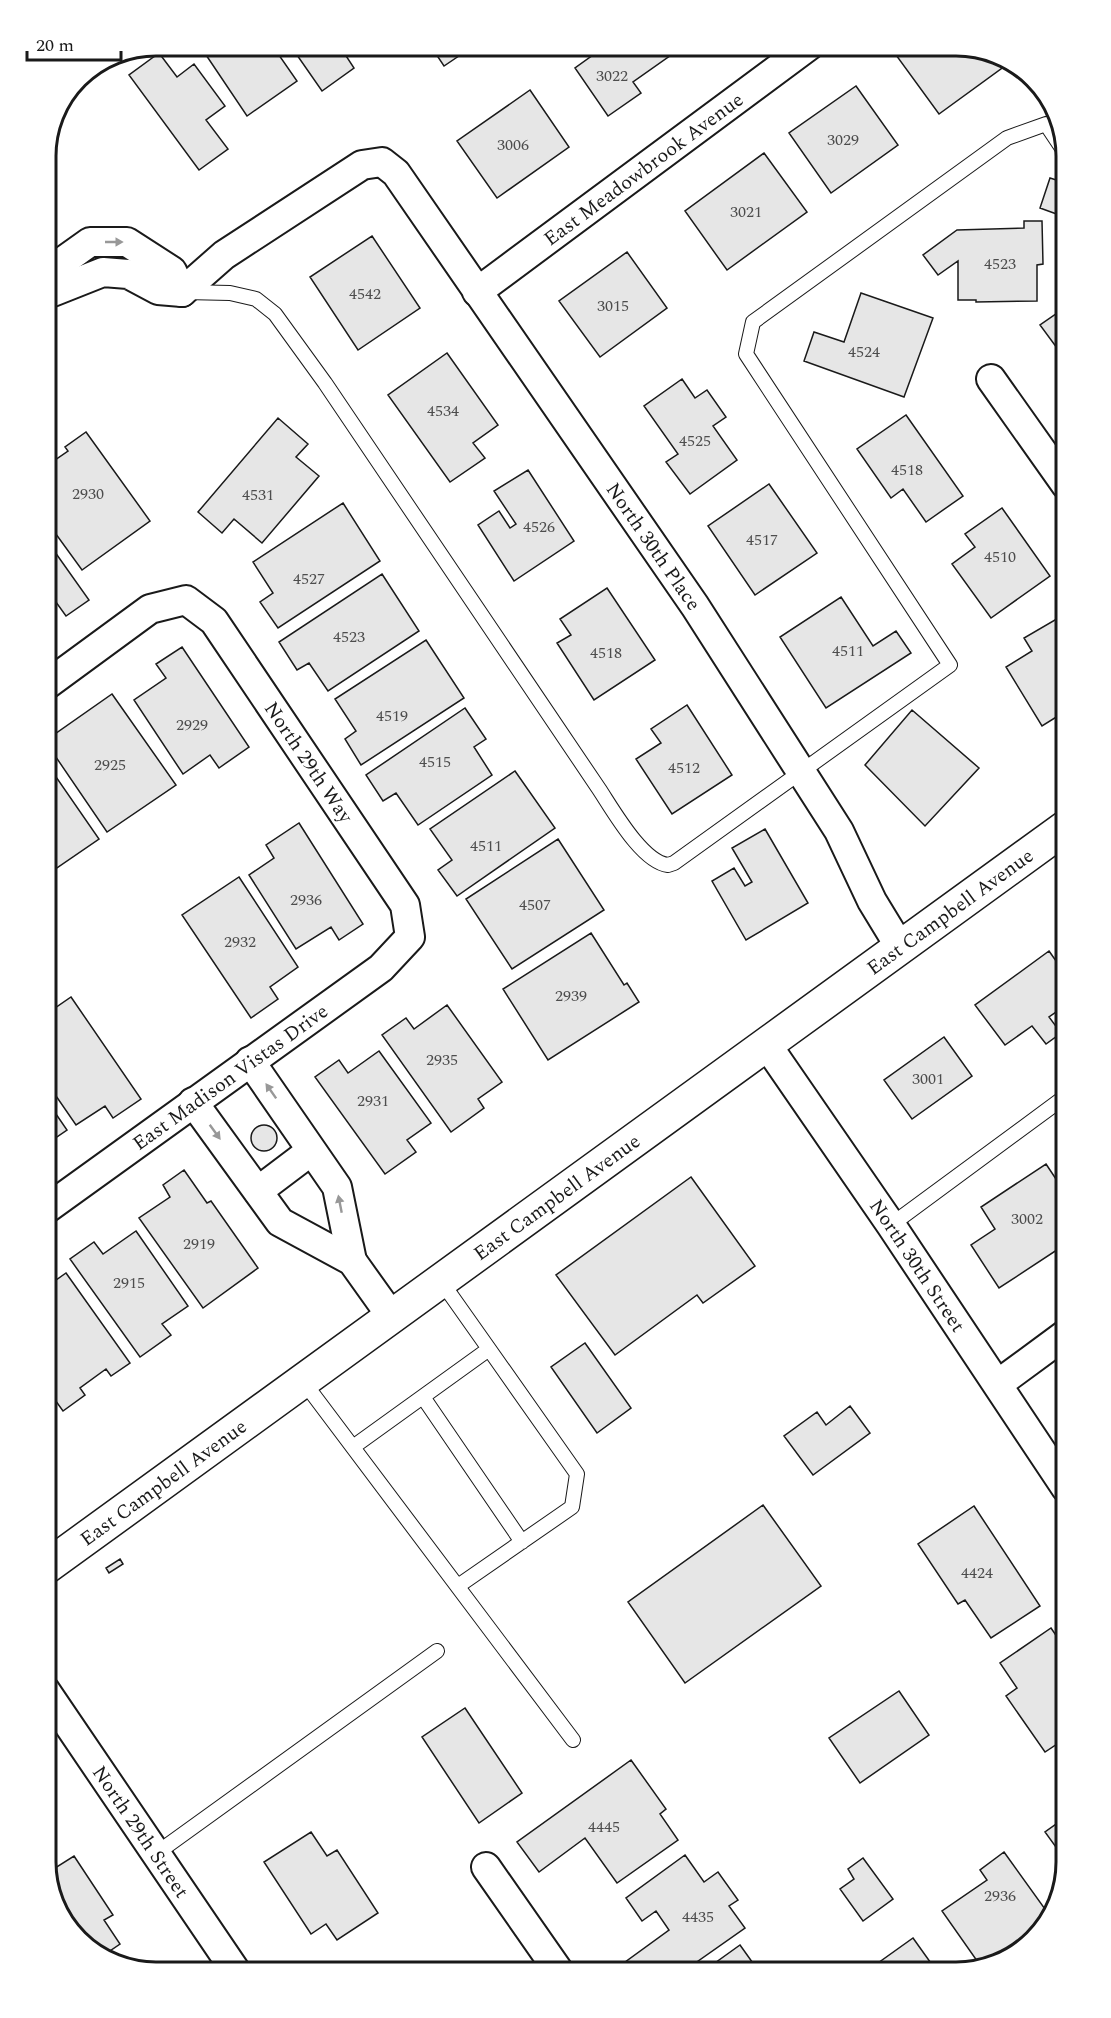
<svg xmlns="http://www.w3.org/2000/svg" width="1111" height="2018" viewBox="0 0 1111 2018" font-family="Spectral,serif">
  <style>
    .building { fill: #e6e6e6; stroke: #1a1a1a; stroke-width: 1.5 }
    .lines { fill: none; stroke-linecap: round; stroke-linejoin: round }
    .service-casing { stroke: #1a1a1a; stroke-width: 16 }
    .minor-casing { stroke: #1a1a1a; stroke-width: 32 }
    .tertiary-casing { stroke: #1a1a1a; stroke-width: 36 }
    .service { stroke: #fff; stroke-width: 14 }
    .minor { stroke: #fff; stroke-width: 28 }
    .tertiary { stroke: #fff; stroke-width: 33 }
    .oneway { fill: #989898 }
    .labels { text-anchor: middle; stroke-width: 4.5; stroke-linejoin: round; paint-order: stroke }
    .number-label { font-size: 16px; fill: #4d4d4d }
    .street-label { font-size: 20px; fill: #1a1a1a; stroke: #fff }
    .rim { fill: none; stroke: #1a1a1a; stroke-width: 3 }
  </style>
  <rect width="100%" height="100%" fill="#fff"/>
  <path class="building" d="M202 45H242L248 54 260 45H272L297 81 247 116 200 46Z
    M290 45H339L354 68 322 91Z
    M430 45H475L444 66Z
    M607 45H679L681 48 633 82 641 93 608 116 575 68Z
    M910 45H963L1007 60 1009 63 939 114 896 55Z
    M159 53 177 77 194 64 225 106 206 120 228 149 199 170 129 75Z
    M856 86 898 145 831 193 789 133Z
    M530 90 569 147 497 198 457 141Z
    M47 146 54 157 45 163V149Z
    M764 153 807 212 727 270 685 211Z
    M1050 178 1066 183V205L1062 216 1040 208Z
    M1024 221H1042L1043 264 1037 265V301L976 302V300H958V261L938 275 923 255 957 230 1024 228Z
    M1066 233V256L1061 254Z
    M372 236 420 308 358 350 310 277Z
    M627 252 667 308 600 357 559 301Z
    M861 293 933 318 904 397 804 361 814 332 844 342Z
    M1066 307V343L1057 348 1040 325Z
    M447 353 498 425 473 443 485 458 450 482 388 395Z
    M682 379 695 398 707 390 726 417 713 426 737 460 690 494 666 462 678 454 644 406Z
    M906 415 963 496 926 522 903 489 891 498 857 449Z
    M278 418 308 444 296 457 319 476 262 543 234 519 222 533 198 512Z
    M86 432 150 521 82 570 45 519V467L68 451 65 447Z
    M528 470 574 541 514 581 478 525 499 511 510 528 516 524 494 491Z
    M769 484 817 553 755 595 708 526Z
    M343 503 380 561 278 628 260 602 273 593 253 562Z
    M1002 508 1050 576 991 618 952 564 975 547 965 534Z
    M45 538 89 600 66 616 56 602 45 611Z
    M382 574 419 631 328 691 309 663 297 670 279 642Z
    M607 588 655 660 594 700 557 643 571 635 560 619Z
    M841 597 873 646 896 631 911 653 826 708 780 637Z
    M1060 617 1066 627V711L1042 726 1006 667 1032 651 1024 638Z
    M426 640 464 698 361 765 345 739 356 731 335 699Z
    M182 647 249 747 219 768 210 755 183 774 134 700 166 678 156 664Z
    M112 694 176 785 107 832 45 741Z
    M687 705 732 775 672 814 636 759 661 743 651 729Z
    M465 708 486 739 474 747 492 775 418 825 396 793 383 801 366 775Z
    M912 710 979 768 925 826 865 765Z
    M45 761 99 839 45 876Z
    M515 771 555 828 457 896 438 870 452 860 430 829Z
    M299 823 363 924 339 940 331 927 296 949 249 875 274 858 266 845Z
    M765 829 808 903 746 940 712 881 734 868 745 886 752 882 732 848Z
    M558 839 604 910 512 969 466 899Z
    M239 877 298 967 270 987 278 999 251 1018 182 915Z
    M591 933 624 985 627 983 639 1002 548 1060 503 989Z
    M1049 951 1066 975V1005L1049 1017 1061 1033 1046 1044 1032 1026 1005 1045 975 1005Z
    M71 997 141 1099 113 1118 105 1106 76 1125 45 1080V1015Z
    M447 1005 502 1082 478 1099 484 1108 451 1132 382 1035 406 1018 414 1029Z
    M944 1037 972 1076 912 1119 884 1080Z
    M379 1051 431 1123 407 1140 416 1152 385 1174 315 1077 339 1060 348 1073Z
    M45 1098 67 1130 45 1145Z
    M251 1138a13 13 0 1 1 26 0a13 13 0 1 1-26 0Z
    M1046 1164 1066 1194V1244L999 1288 971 1245 995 1229 981 1207Z
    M184 1170 207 1203 211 1201 258 1268 203 1308 139 1218 170 1197 163 1185Z
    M691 1177 755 1266 703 1303 697 1295 615 1355 556 1275Z
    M136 1231 188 1306 162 1324 171 1335 140 1357 70 1259 94 1242 103 1254Z
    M66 1273 130 1363 111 1376 106 1369 80 1388 85 1395 63 1411 45 1386V1288Z
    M585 1343 631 1408 597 1433 551 1367Z
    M850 1406 870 1433 813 1475 784 1436 817 1412 826 1425Z
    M763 1505 821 1586 685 1683 628 1602Z
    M974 1506 1040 1606 991 1638 965 1600 958 1604 918 1544Z
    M120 1559 123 1564 109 1573 106 1568Z
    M1051 1628 1066 1650V1738L1045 1752 1006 1696 1017 1688 1000 1663Z
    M899 1691 929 1735 860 1783 829 1738Z
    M465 1708 522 1793 479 1823 422 1737Z
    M631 1760 666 1809 660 1814 678 1840 617 1883 585 1838 539 1872 517 1842Z
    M1066 1805V1861L1045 1832 1063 1819 1058 1811Z
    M311 1832 327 1856 337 1850 378 1913 337 1940 326 1924 311 1934 264 1862Z
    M1004 1852 1050 1916 1047 1923 982 1968 942 1911 987 1880 980 1870Z
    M685 1855 704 1882 718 1872 738 1900 729 1906 745 1928 681 1973H610L669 1930 656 1911 642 1921 626 1898Z
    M74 1856 113 1915 104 1920 120 1944 101 1957 94 1954 54 1905 47 1873Z
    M863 1858 893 1899 863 1921 840 1889 854 1879 848 1869Z
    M913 1938 938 1973H864Z
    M740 1945 760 1973H701Z"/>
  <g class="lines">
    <defs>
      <path id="service" d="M185 292 230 293 256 299 275 314 325 383 599 789C613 810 642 862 668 865L674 863 950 665 746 354 753 322 1007 138 1046 124 1066 154
        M891 1225 1066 1096
        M303 1381 573 1740
        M423 1397 522 1542
        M353 1447 489 1349 441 1281
        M458 1586 572 1507 577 1474 489 1349
        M157 1853 437 1651"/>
      <g id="minor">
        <path d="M45 274 90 242H127L172 271 182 292"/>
        <path id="s1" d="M477 292 810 45"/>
        <path id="s2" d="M45 295 103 272 128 274 158 290 182 292 224 255 362 165 382 162 396 173 695 606 839 831 872 901 900 947"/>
        <path d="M991 379 1066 485"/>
        <path id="s3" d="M767 1045 891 1225 1066 1488"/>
        <path d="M250 1061 337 1187 352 1261"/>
        <path d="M193 1102 280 1222 352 1261 392 1317"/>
        <path d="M258 1191 311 1151"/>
        <path id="s4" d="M45 1210 381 968 410 937 405 905 214 621 186 600 150 609 45 686"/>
        <path d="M998 1384 1066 1334"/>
        <path id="s5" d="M45 1690 237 1973"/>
        <path d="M486 1867 560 1973"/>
      </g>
      <g id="tertiary">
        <path id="s6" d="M45 1568 1066 827"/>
      </g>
    </defs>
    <use href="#service" class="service-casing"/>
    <use href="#minor" class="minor-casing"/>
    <use href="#tertiary" class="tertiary-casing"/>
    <use href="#service" class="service"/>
    <use href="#minor" class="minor"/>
    <use href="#tertiary" class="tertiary"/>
  </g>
  <defs><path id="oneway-solid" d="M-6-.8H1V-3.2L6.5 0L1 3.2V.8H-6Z" transform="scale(1.5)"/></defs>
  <g class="oneway">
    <use href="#oneway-solid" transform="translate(114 242)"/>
    <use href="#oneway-solid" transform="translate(271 1091) rotate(-125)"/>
    <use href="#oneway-solid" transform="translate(215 1132) rotate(54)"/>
    <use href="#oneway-solid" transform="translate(340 1204) rotate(-101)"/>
  </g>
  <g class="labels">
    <g class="number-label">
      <text x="612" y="81">3022</text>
      <text x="843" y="145">3029</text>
      <text x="513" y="150">3006</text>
      <text x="746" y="217">3021</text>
      <text x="1000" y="269">4523</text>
      <text x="365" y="299">4542</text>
      <text x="613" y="311">3015</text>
      <text x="864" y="357">4524</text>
      <text x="443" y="416">4534</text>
      <text x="695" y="446">4525</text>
      <text x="907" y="475">4518</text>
      <text x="88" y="499">2930</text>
      <text x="258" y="500">4531</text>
      <text x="539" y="532">4526</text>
      <text x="762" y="545">4517</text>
      <text x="1000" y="562">4510</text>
      <text x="309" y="584">4527</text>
      <text x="349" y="642">4523</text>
      <text x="848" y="656">4511</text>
      <text x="606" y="658">4518</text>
      <text x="392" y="721">4519</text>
      <text x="192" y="730">2929</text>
      <text x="435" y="767">4515</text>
      <text x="110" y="770">2925</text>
      <text x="684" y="773">4512</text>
      <text x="486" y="851">4511</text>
      <text x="306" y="905">2936</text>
      <text x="535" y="910">4507</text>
      <text x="240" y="947">2932</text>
      <text x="571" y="1001">2939</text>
      <text x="442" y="1065">2935</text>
      <text x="928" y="1084">3001</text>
      <text x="373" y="1106">2931</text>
      <text x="1027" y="1224">3002</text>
      <text x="199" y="1249">2919</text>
      <text x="129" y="1288">2915</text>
      <text x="977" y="1578">4424</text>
      <text x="604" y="1832">4445</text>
      <text x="1000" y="1901">2936</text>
      <text x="698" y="1922">4435</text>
    </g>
    <g class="street-label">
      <text dy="7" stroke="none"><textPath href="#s1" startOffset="207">East Meadowbrook Avenue</textPath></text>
      <text dy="7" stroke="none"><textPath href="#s2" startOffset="858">North 30th Place</textPath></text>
      <text transform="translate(309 762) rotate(56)" y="7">North 29th Way</text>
      <text dy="7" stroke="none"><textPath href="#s6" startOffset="1118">East Campbell Avenue</textPath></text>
      <text dy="7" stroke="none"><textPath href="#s4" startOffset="228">East Madison Vistas Drive</textPath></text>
      <text dy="7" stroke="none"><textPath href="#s6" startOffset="632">East Campbell Avenue</textPath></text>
      <text dy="7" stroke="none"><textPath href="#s3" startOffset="267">North 30th Street</textPath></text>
      <text dy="7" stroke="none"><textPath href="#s6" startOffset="146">East Campbell Avenue</textPath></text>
      <text dy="7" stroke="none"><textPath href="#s5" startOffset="171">North 29th Street</textPath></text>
    </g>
  </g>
  <path d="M0 0H1111V2018H0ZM156 56H956A100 100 0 0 1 1056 156V1862A100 100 0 0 1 956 1962H156A100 100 0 0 1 56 1862V156A100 100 0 0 1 156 56Z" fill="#fff" fill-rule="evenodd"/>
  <path class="rim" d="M156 56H956A100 100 0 0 1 1056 156V1862A100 100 0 0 1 956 1962H156A100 100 0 0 1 56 1862V156A100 100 0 0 1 156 56Z"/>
  <path d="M27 51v9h94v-9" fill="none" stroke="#1a1a1a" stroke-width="3"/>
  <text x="36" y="51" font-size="18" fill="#1a1a1a" stroke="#ffffff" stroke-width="4.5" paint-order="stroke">20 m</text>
</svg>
